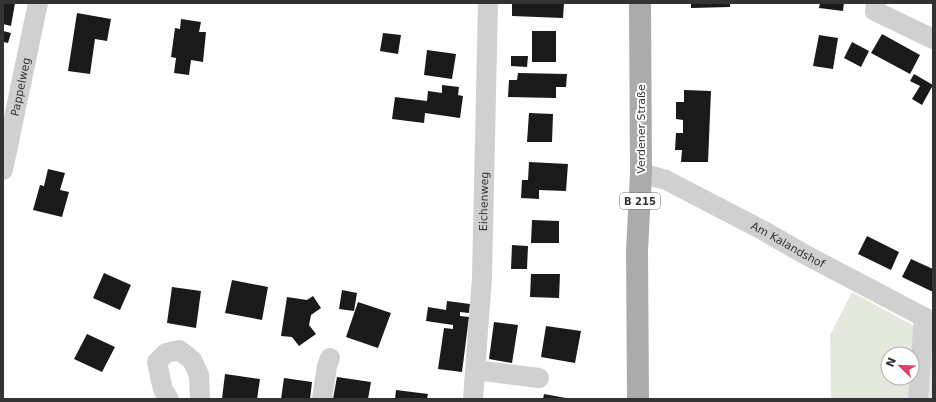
<svg xmlns="http://www.w3.org/2000/svg" width="936" height="402" viewBox="0 0 936 402" font-family="'DejaVu Sans',sans-serif">
  <style>
    .green { fill: #e5e9dd; fill-rule: evenodd }
    .building { fill: #1a1a1a }
    .lines { fill: none; stroke-linecap: round; stroke-linejoin: round }
    .minor { stroke: #d0d0d0; stroke-width: 20 }
    .major { stroke: #ababab; stroke-width: 22 }
    .labels { text-anchor: middle; stroke-width: 4; stroke-linejoin: round; paint-order: stroke }
    .shield { fill: #fff; stroke: #707070; stroke-width: 1 }
    .shield-label { font-size: 10px; font-weight: bold; fill: #333 }
    .street-label { font-size: 11px; fill: #333; stroke: #fff }
  </style>
  <rect width="100%" height="100%" fill="#fff"/>
  <path class="green" d="M852 292 933 336V399H831L830 335ZM888 354H912V378H888Z"/>
  <path class="building" d="M3 3H15L11 26 3 24Z
    M512 3H564L563 18 512 16Z
    M691 3H730V7L691 8Z
    M820 3H844L843 11 819 8Z
    M77 13 111 19 107 41 95 39 90 74 68 71Z
    M181 19 201 22 199 32H206L203 62 191 60 189 75 174 73 176 58 171 57 175 28 180 29Z
    M3 31 11 33 8 43 3 42Z
    M532 31H556V62H532Z
    M383 33 401 35 398 54 380 51Z
    M882 34 920 55 910 74 871 53Z
    M819 35 838 38 833 69 813 66Z
    M852 42 869 51 861 67 844 58Z
    M427 50 456 54 452 79 424 75Z
    M511 56H528L527 67 511 66Z
    M518 73 567 74 566 87H556V98L508 97 509 80H517Z
    M914 74 933 85 922 105 912 99 920 86 910 81Z
    M442 85 459 87 458 95 463 96 460 118 425 113 424 123 392 119 395 97 427 101 428 91 442 93Z
    M684 90 711 91 708 162H681L682 150H675L676 133H683V120L676 119V102H684Z
    M529 113 553 114 552 142H527Z
    M529 162 568 164 566 191 539 190V199L521 198 522 180H528Z
    M48 169 65 173 60 190 69 192 62 217 33 210 40 185 44 186Z
    M532 220 559 221V243H531Z
    M867 236 899 252 891 270 858 254Z
    M512 245 528 246 527 269H511Z
    M911 259 933 269V292L902 277Z
    M104 273 131 285 120 310 93 298Z
    M531 274H560L559 298 530 297Z
    M232 280 268 287 262 320 225 313Z
    M172 287 201 291 196 328 167 323Z
    M342 290 357 293 354 311 339 309Z
    M313 296 321 308 311 315 309 325 316 334 299 346 292 337 281 336 287 297 307 300Z
    M447 301 470 304 469 313 460 312V316L469 317 462 372 438 369 444 328 453 329V325L426 321 428 307 446 310Z
    M358 302 391 313 378 348 346 337Z
    M494 322 518 325 512 363 489 359Z
    M546 326 581 331 575 363 541 357Z
    M87 334 115 347 102 372 74 359Z
    M225 374 260 379 257 399H222Z
    M337 377 371 382 368 399H333Z
    M284 378 312 382 310 399H281Z
    M396 390 428 394 427 399H395Z
    M544 394 566 398V399H543Z"/>
  <g class="lines">
    <g class="minor">
      <path d="M876 3 875 11 933 39"/>
      <path id="s1" d="M3 170 38 3"/>
      <path id="s2" d="M641 173 666 180 764 231 804 254 933 322"/>
      <path d="M475 370 539 378"/>
      <path d="M169 399 163 390 157 362 166 353 179 350 192 360 199 375 200 399"/>
      <path d="M322 399 327 366 330 358"/>
      <path id="s3" d="M473 399 482 277 488 3"/>
      <path d="M918 399 924 317"/>
    </g>
    <path class="major" d="M638 399 637 251 641 173 640 3"/>
  </g>
  <g class="labels">
    <rect class="shield" x="620" y="193" width="40" height="16" rx="3"/>
    <g class="shield-label">
      <text x="640" y="205">B 215</text>
    </g>
    <g class="street-label">
      <text dy="4" stroke="none"><textPath href="#s1" startOffset="85">Pappelweg</textPath></text>
      <text transform="translate(641 129) rotate(-90)" y="4">Verdener Straße</text>
      <text dy="4" stroke="none"><textPath href="#s3" startOffset="198">Eichenweg</textPath></text>
      <text dy="4" stroke="none"><textPath href="#s2" startOffset="164">Am Kalandshof</textPath></text>
    </g>
  </g>
  <rect width="936" height="402" fill="none" stroke="#333333" stroke-width="8"/>
  <g transform="translate(900 366) rotate(293)"><circle r="19" fill="#ffffff" stroke="#adadad"/>
  <path d="M0-3L7 15L0 10L-7 15Z" fill="#da446e"/>
  <text y="-6" font-size="11" font-weight="bold" text-anchor="middle" fill="#333333">N</text>
  </g>
</svg>
